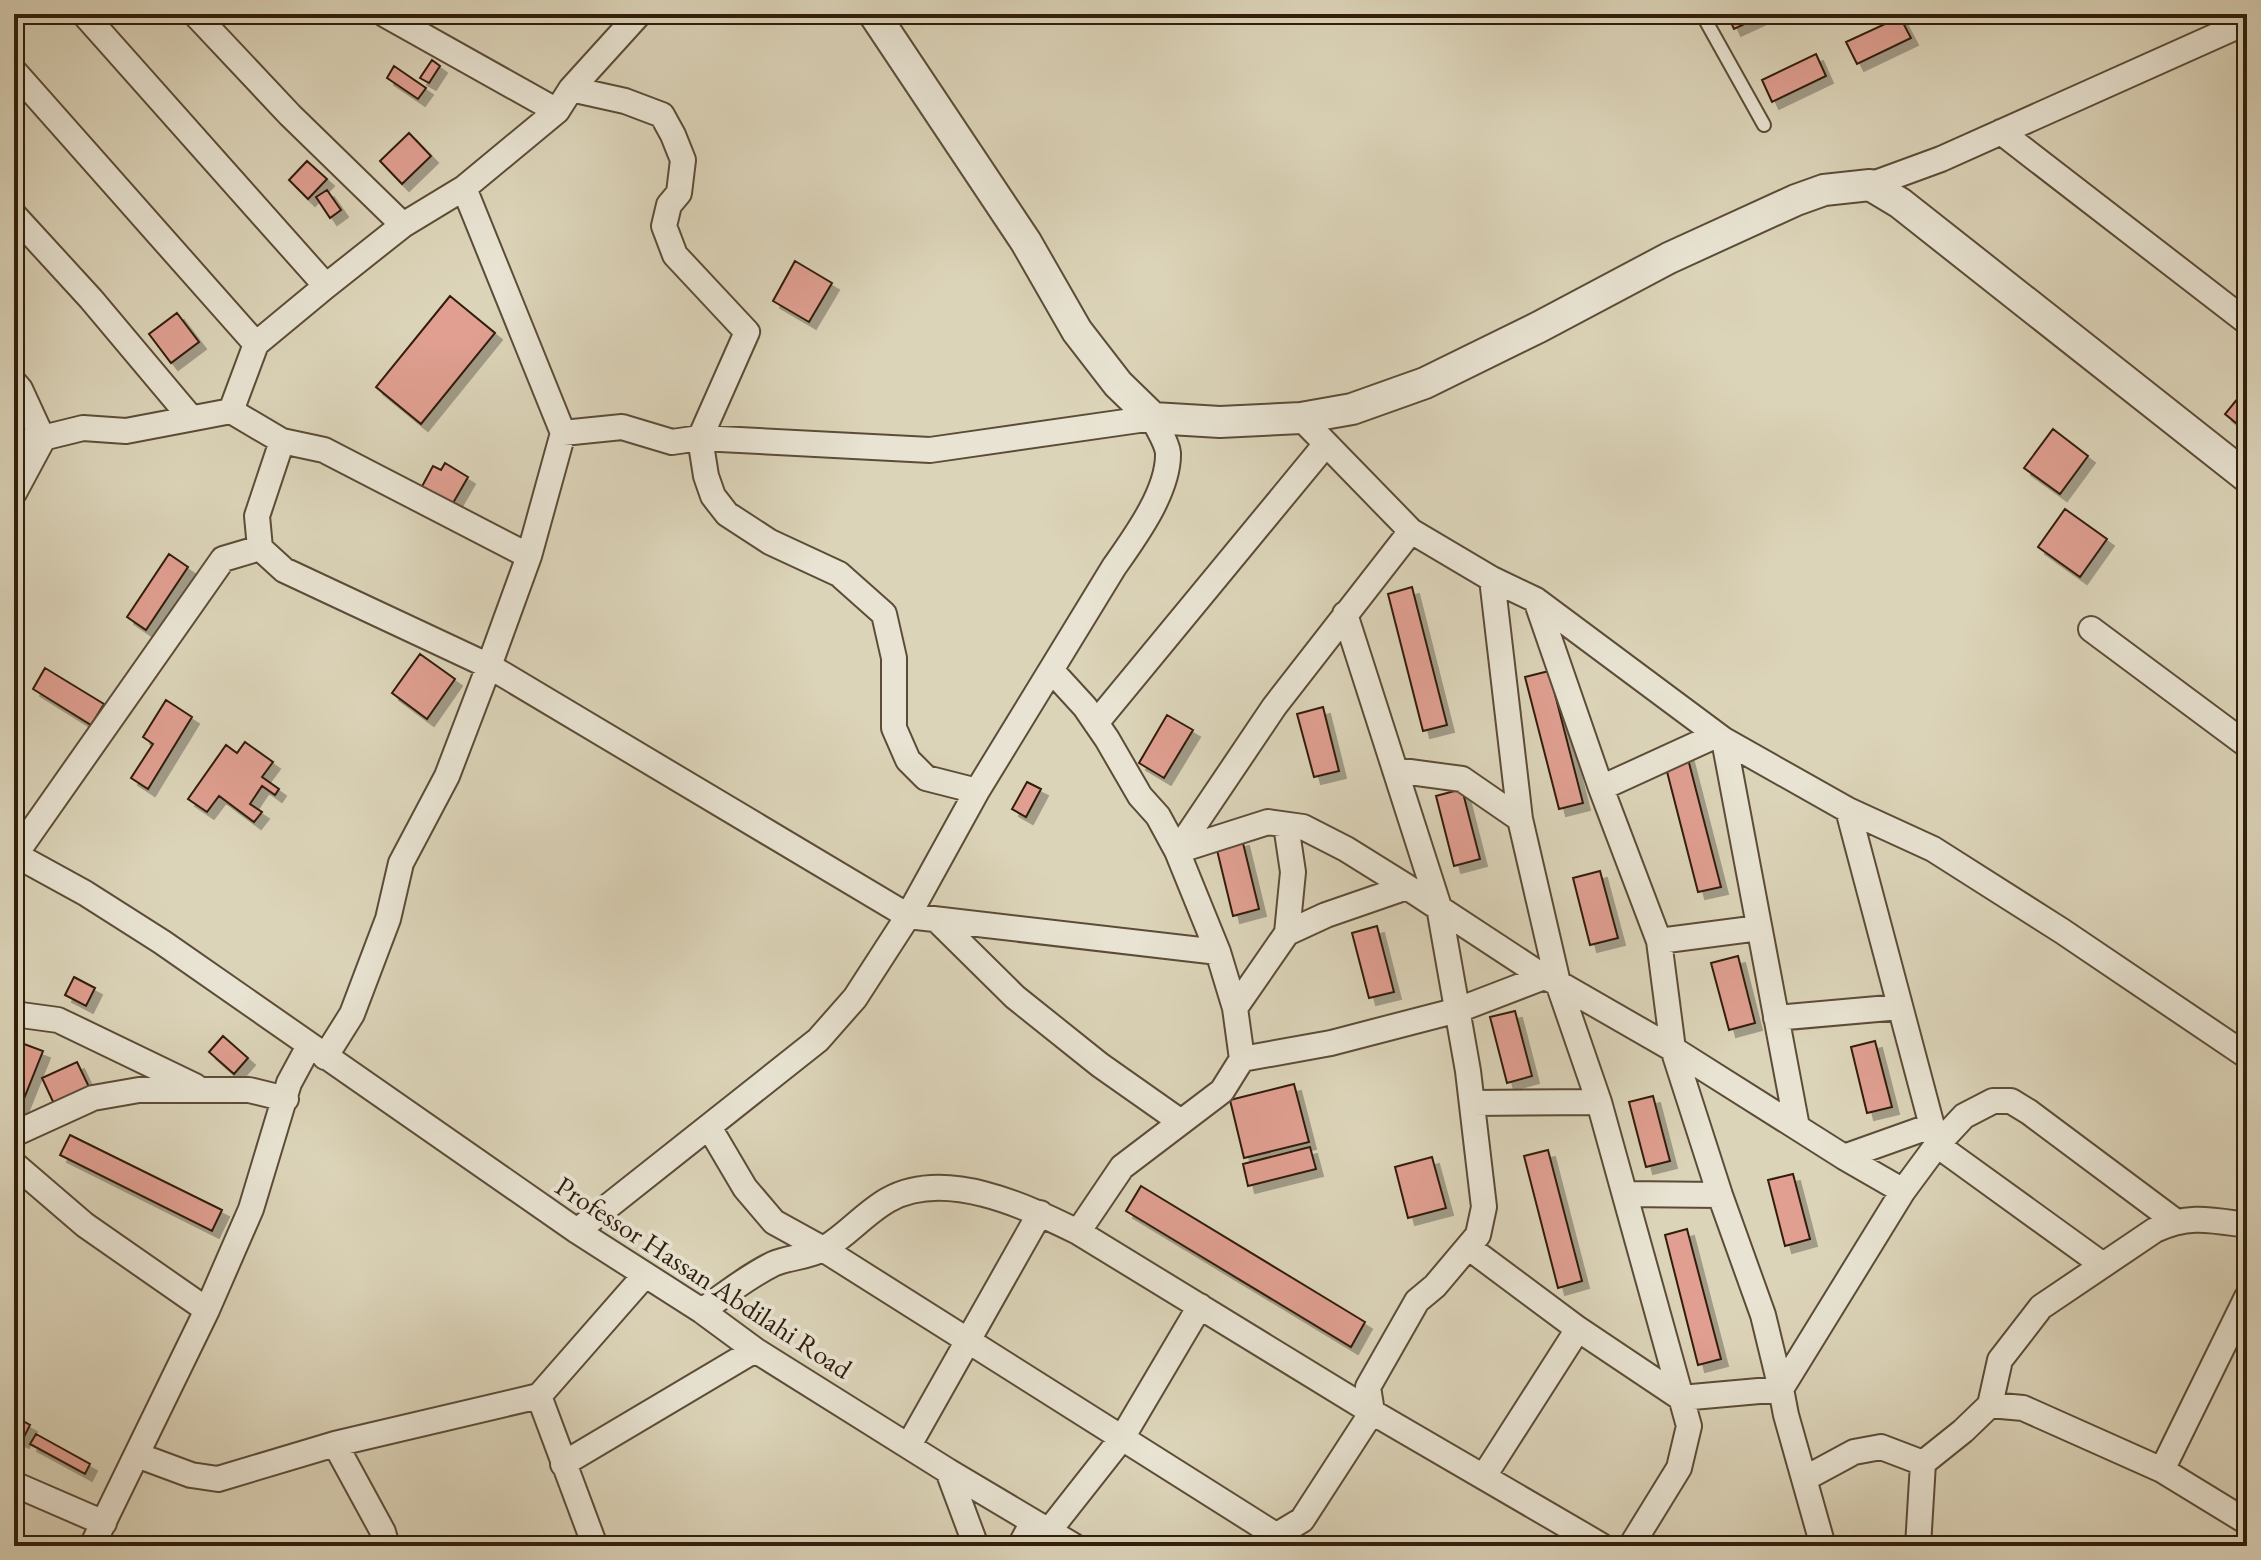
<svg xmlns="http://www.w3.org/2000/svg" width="2261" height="1560" viewBox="0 0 2261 1560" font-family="'EB Garamond',serif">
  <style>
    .building { fill: #e09f91; stroke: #311e0c; stroke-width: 2; filter: url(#shadow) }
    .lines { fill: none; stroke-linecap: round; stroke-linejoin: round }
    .service-casing { stroke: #5c4c37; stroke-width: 16 }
    .minor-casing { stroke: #5c4c37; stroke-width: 28 }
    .tertiary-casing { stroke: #5c4c37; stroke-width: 34 }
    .service { stroke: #e8e3d2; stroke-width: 12 }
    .minor { stroke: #e8e3d2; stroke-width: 24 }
    .tertiary { stroke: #e8e3d2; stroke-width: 30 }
    .labels { text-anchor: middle; stroke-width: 8; stroke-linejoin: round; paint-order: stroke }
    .street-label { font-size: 28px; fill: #311e0c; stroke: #e8e3d2 }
  </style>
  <defs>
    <filter id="shadow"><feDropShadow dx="7" dy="7" stdDeviation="0" flood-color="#0004"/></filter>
  </defs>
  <rect width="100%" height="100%" fill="#dcd4b9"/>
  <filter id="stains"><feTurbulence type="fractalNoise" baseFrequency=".0025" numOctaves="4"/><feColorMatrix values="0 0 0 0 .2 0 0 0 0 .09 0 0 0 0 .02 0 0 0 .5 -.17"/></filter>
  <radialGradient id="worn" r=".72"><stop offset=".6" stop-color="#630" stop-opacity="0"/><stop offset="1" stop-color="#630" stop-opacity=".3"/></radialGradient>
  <path class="building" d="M1727 14H1766L1734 29Z
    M1900 17 1911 38 1857 64 1846 42Z
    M1816 54 1826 76 1772 102 1762 80Z
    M432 60 440 66 429 83 420 78Z
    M394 66 426 88 418 99 387 78Z
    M409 133 431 156 402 184 380 161Z
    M307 161 327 179 308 199 289 180Z
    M327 190 341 210 330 218 316 197Z
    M795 261 832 283 809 322 773 301Z
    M450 296 495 333 421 424 376 387Z
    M177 313 199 342 171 363 149 334Z
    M2247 387V432L2225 414Z
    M2053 429 2088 456 2060 494 2024 468Z
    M445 463 468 477 449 510 419 492 433 466 441 470Z
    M2065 509 2107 539 2080 577 2038 547Z
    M169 554 188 567 146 630 127 617Z
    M1412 587 1447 725 1423 731 1388 594Z
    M420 654 455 679 427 719 392 693Z
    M45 668 104 704 91 725 33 689Z
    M1549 671 1583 803 1559 809 1525 677Z
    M166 700 192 717 148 789 131 778 153 744 143 737Z
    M1323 707 1339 771 1314 777 1297 714Z
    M1167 715 1193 730 1164 778 1139 763Z
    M245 742 273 762 262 777 279 789 275 795 262 786 250 804 262 812 254 822 219 796 207 812 188 799 226 745 237 753Z
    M1687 755 1721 887 1698 892 1664 760Z
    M1027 782 1041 789 1026 817 1012 809Z
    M1462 789 1480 859 1454 866 1436 796Z
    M1242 839 1259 909 1233 916 1216 846Z
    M1600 871 1618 938 1590 945 1573 878Z
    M1377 926 1394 992 1369 998 1352 933Z
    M1738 956 1755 1023 1729 1030 1711 963Z
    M74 977 95 988 86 1006 65 995Z
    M1515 1011 1532 1076 1507 1083 1490 1017Z
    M223 1036 248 1058 234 1074 209 1052Z
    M16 1041 43 1051 17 1116 14 1115V1046Z
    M1875 1041 1892 1107 1867 1113 1851 1047Z
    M77 1062 90 1089 55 1106 42 1078Z
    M1294 1084 1309 1142 1244 1158 1230 1100Z
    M1653 1096 1670 1161 1646 1167 1629 1102Z
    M70 1135 222 1210 212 1231 60 1155Z
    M1310 1147 1316 1169 1248 1186 1243 1164Z
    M1548 1150 1582 1281 1558 1288 1524 1156Z
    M1432 1157 1446 1208 1408 1218 1395 1167Z
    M1793 1174 1810 1239 1785 1246 1768 1180Z
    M1141 1186 1365 1322 1351 1347 1126 1211Z
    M1687 1229 1721 1359 1698 1365 1665 1235Z
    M14 1416 30 1425 22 1441 14 1437Z
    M36 1434 90 1464 85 1474 30 1444Z"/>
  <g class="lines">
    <defs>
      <path id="service" d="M1702 14 1764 125"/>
      <path id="minor" d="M84 14 326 286 256 344 231 411
        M195 14 290 115 403 225
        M384 14 557 111
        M14 71 256 344
        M571 89 625 101 662 115 673 135 683 160 679 193 669 205 664 226 675 255 747 332 700 438 706 476 713 496 727 514 770 542 839 574 884 614 894 658V728L908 760 926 778 977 791
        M2001 132 2247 322
        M1870 185 1941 159 2247 22
        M14 215 91 299 191 418
        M326 286 403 225 464 188
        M14 382 20 389 43 439
        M1301 418 1411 531 1492 579 1536 600 1724 740 1848 810 1933 849 2062 931 2247 1056
        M563 433 622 427 672 442 700 438 930 450 1153 418C1157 428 1167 442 1168 453 1169 491 1135 537 1114 567L977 791 908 916 855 998 818 1040 577 1231
        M282 441 257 516 260 548 284 570 489 666 908 916 1218 952
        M14 445 83 428 126 431 231 411 282 441 324 450 529 556
        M14 493 43 439
        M1492 579 1520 819 1558 983 1599 1102 1689 1426 1679 1468 1631 1546
        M2091 629 2247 745
        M1052 671 1085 707 1107 739 1140 796 1158 816 1177 851 1218 952 1235 1008 1242 1059 1222 1091 1122 1167 1078 1232
        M1096 723 1326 444
        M1724 740 1797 1127
        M1395 770 1462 779 1520 819
        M1601 788 1717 735
        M1848 810 1937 1145 2103 1265
        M1177 851 1268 822 1303 827 1346 849 1407 887 1544 977 1558 983 1673 1049 1844 1157 1903 1191
        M1177 851 1274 707 1411 531
        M14 854 85 893 162 942 577 1231 702 1311 755 1350 948 1471 1074 1546
        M15 855 223 559 260 548
        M937 920 1015 997 1100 1065 1181 1122
        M1287 933 1326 915 1407 887
        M1659 941 1759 928
        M1235 1008 1287 933 1293 872 1286 825
        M14 1014 58 1020 195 1086
        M1776 1018 1900 1007
        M325 1057 352 1014 388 919 401 863 447 776 489 666 529 556 563 433 464 188 557 111 571 89 639 14
        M1242 1059 1331 1043 1458 1010 1544 977
        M1472 1103 1599 1102
        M709 1127 745 1188 774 1222 823 1249 1293 1546
        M14 1134 93 1098 139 1090H249L286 1099
        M1844 1157 1931 1126
        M14 1164 85 1225 207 1310
        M1625 1194 1720 1195
        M1468 1247 1578 1329 1681 1398 1781 1389 1763 1315 1720 1195 1673 1049 1659 941 1601 788 1536 600
        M702 1311C724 1295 747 1277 773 1264 789 1257 809 1257 825 1248 847 1235 865 1213 888 1200 945 1168 1025 1206 1078 1232L1372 1412 1602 1546
        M539 1396 595 1546
        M1990 1405 2023 1408 2162 1470 2247 1522
        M335 1444 383 1532 387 1546
        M909 1445 1040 1213
        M137 1455 191 1475 218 1479 335 1444 539 1396 645 1275
        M563 1464 755 1350
        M2162 1470 2247 1297
        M948 1471 976 1546
        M1484 1476 1578 1329
        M1804 1479 1854 1452 1881 1447 1923 1463
        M14 1484 104 1523
        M92 1546 207 1310 251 1209 289 1083 309 1046
        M1020 1546 1027 1533 1048 1532 1122 1438 1200 1306
        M1271 1546 1277 1535 1302 1520 1372 1412 1368 1387 1417 1301 1435 1286 1478 1235 1484 1207 1468 1071 1439 907 1345 614
        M1823 1546 1786 1415 1781 1389 1903 1191 1937 1145 1964 1116 1993 1101H2011L2029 1112 2175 1221
        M1918 1546 1923 1463 1963 1431 1990 1405 2000 1360 2041 1307 2155 1230C2189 1214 2211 1220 2247 1225"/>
      <path id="tertiary" d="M874 14 1026 242 1077 331 1118 384 1153 418 1220 422 1301 418 1352 409 1425 383 1539 327 1669 258 1796 200 1824 190 1870 185 1900 203 2247 477"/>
    </defs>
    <use href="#service" class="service-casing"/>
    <use href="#minor" class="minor-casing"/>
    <use href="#tertiary" class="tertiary-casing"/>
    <use href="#service" class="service"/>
    <use href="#minor" class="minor"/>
    <use href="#tertiary" class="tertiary"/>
  </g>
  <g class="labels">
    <g class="street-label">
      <text transform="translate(704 1277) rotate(33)" y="10">Professor Hassan Abdilahi Road</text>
    </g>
  </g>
  <rect width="2261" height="1560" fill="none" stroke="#dcd4b9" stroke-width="48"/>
  <rect x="16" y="16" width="2229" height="1528" fill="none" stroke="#311e0c" stroke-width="4"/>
  <rect x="24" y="24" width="2213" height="1512" fill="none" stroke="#311e0c" stroke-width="2"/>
  <rect width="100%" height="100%" filter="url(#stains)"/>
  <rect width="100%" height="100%" fill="url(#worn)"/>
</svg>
